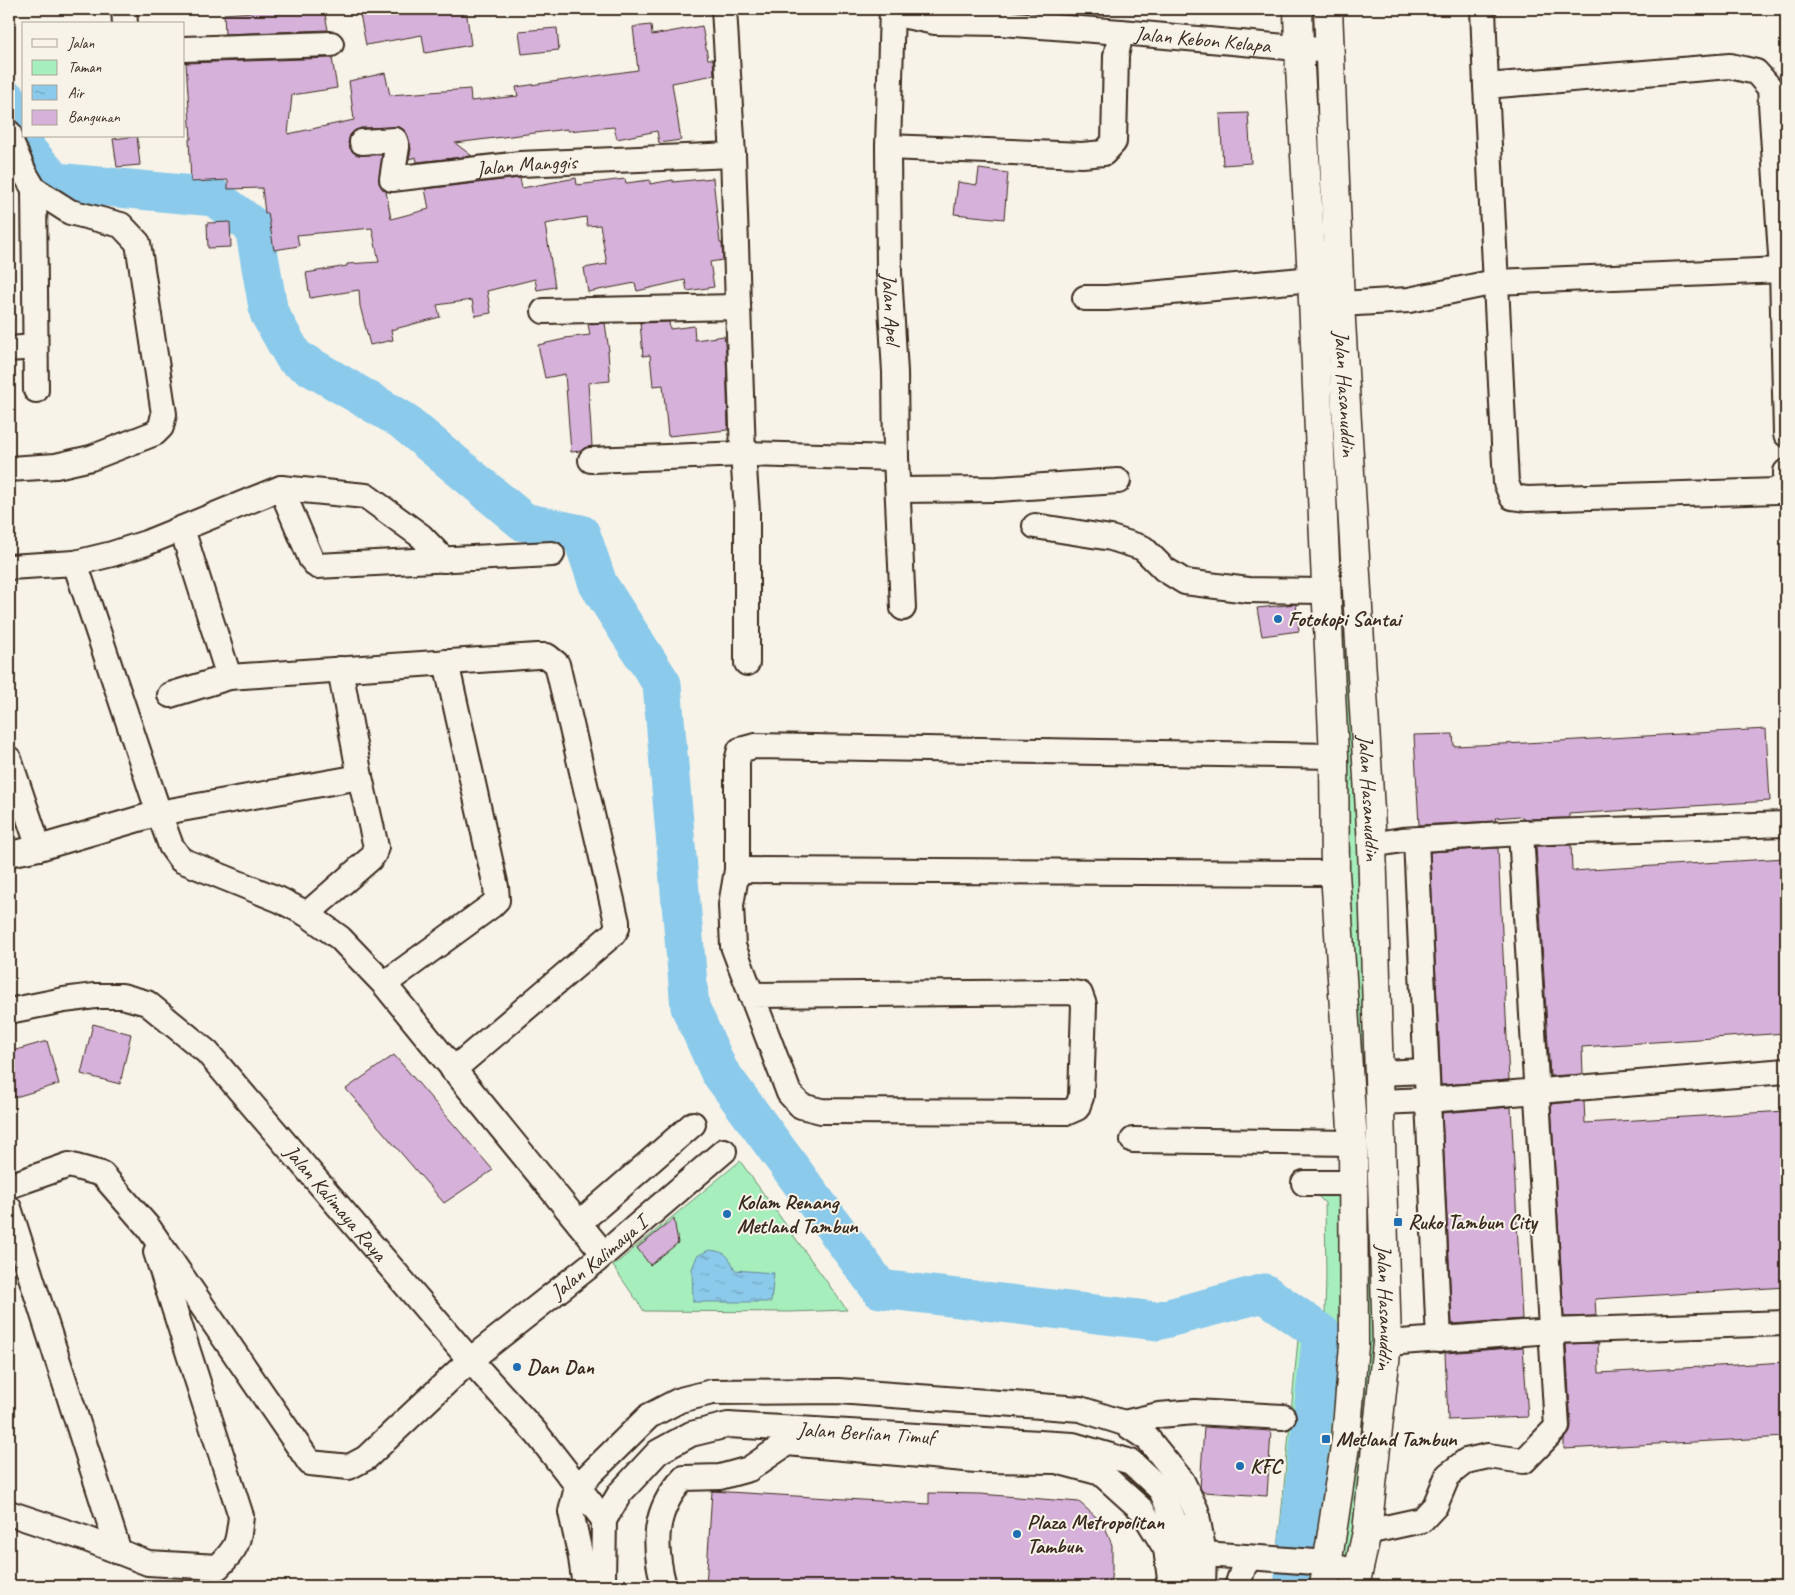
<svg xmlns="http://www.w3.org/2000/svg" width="1795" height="1595" viewBox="0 0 1795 1595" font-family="Caveat,sans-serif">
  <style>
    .green { fill: #a6efbd; stroke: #708c6e }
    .water { fill: url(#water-ripples); stroke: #6b8a99 }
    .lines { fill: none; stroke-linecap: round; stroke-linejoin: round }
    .river { stroke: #8bcaeb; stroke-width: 39 }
    .building { fill: #d6b1da; stroke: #3b2a1e }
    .minor-casing { stroke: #3b2a1e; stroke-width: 28 }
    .highway-casing { stroke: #3b2a1e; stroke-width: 31 }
    .minor { stroke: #f7f3e8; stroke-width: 24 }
    .highway { stroke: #f7f3e8; stroke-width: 28 }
    .poi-dot { fill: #1f6fb2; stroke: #f7f3e8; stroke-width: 2 }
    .labels { text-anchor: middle; stroke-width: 4; stroke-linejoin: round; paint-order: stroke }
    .street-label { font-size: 21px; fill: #3b2a1e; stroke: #f7f3e8 }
    .poi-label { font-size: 21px; font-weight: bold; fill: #3b2a1e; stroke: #f7f3e8; text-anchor: start }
  </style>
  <defs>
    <pattern id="water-ripples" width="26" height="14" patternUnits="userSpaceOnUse" patternTransform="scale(1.25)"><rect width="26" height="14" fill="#8bcaeb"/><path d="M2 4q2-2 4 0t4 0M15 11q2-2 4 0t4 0" fill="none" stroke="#73a4be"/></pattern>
  </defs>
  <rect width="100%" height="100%" fill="#f7f3e8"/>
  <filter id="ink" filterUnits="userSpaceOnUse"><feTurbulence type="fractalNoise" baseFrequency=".02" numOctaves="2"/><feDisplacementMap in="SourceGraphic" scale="10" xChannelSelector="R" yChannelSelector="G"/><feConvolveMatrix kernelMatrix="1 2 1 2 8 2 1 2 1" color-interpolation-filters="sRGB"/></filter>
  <g filter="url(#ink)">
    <path class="green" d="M1320 57 1387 1343 1357 1572 1277 1559 1300 1318 1325 1314 1326 1274 1325 1203 1304 1183H1354L1302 68Z
      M740 1161 847 1310 790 1312 644 1311 613 1266Z"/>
    <path class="water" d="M709 1250C727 1252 728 1255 735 1270L774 1273 771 1302H693L692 1269 697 1256Z"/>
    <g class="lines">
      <path class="river" d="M9 101 27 151 55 182 214 197 254 227 269 313 294 357 402 420 524 522 581 534 598 584 662 684 690 1007 719 1071 880 1289 1157 1321 1264 1293 1322 1334 1293 1586"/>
    </g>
    <path class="building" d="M253 9H324L328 30 225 34 224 14 253 12Z
      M359 9H466L471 45 425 53 422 35 366 45Z
      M651 25 652 35 702 26 708 59H713L714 75 672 83 681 140 659 143 657 131 617 139 614 127 567 131V129L455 143 472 156 417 162 416 157 409 159 411 149 408 136 405 131 400 127 361 128 354 131 350 135 348 143 351 150 356 154 382 155 379 183 382 188 386 191 391 219 429 209 425 189 520 178 522 188 576 178 577 185 625 179 626 183 650 180V184L673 180V182L713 178 720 243H722L723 260 710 262 714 287 687 291 685 280 637 291 635 283 588 292 584 268 607 264 600 225 587 226 586 217 545 224 555 287 537 290 535 279 487 291 491 313 475 316 472 300 437 305 440 317 391 330 393 340 370 345 360 306 359 290 310 298 306 273 347 266V264L379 262 372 228 297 235 299 246 274 250 268 213H265L262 188 228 189V180L191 182 189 139H191L186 63 332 58 337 88 292 95 288 134 354 120 349 81 385 73 390 95 470 89 471 101 518 96 516 87 638 70 633 27Z
      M557 28 559 50 522 54 519 31Z
      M1248 113 1251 163 1223 165 1220 114Z
      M137 136 140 165 117 167 113 139Z
      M979 169 1008 173 1004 219 954 214 958 182 977 185Z
      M230 222 231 247 208 248 207 223Z
      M669 322 670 329 694 326 695 340 724 336 726 352 728 430 668 436 663 385 653 386 650 355 643 356 640 323Z
      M605 323 609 351H608L610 381 588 383 592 446 584 448 581 451 571 452 565 374 545 378 538 345 565 339V338L590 335 588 324Z
      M1296 604 1299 631 1262 636 1257 608Z
      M1766 729 1770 801 1569 814V818L1523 819 1519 816 1495 818 1496 821 1419 825 1414 735 1453 734 1454 746 1525 743Z
      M1571 845 1572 871 1786 858V1033L1582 1047 1583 1074 1550 1076 1536 846Z
      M1498 848 1509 1080 1441 1085 1430 852Z
      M93 1024 131 1034 120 1084 81 1074Z
      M47 1041 59 1084 9 1099V1052Z
      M394 1055 493 1170 444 1203 346 1089Z
      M1584 1101 1585 1123 1786 1111V1287L1595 1299 1596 1316 1564 1317 1551 1104Z
      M1511 1107 1522 1319 1452 1324 1442 1113Z
      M674 1219 678 1243 650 1265 637 1248Z
      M1598 1343 1599 1373 1786 1362V1437L1564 1449V1440L1570 1432 1571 1426 1566 1344Z
      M1523 1347 1528 1417 1448 1420 1445 1353Z
      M1204 1427 1271 1431 1267 1496 1203 1492 1200 1488Z
      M712 1491 929 1504V1493L980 1494 1079 1502 1104 1524 1112 1545V1570L1110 1586H706Z"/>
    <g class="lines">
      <defs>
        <g id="minor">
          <path d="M124 9 125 24"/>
          <path d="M724 9 733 155 743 454 747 511V663"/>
          <path id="s1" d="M892 9 888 147 889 273 895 372 896 458 903 608"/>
          <path id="s2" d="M899 9 906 16 935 22 1001 23 1121 32 1330 51"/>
          <path d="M1483 9 1486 86"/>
          <path d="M184 49 331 44"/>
          <path d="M9 133 13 147 24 172 34 189 70 212 121 225 138 243 164 414 161 427 155 433 91 458 56 466 9 469"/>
          <path id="s3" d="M362 142 395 140 397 147 392 179 520 164 733 155"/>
          <path d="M888 147 1082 155 1104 153 1114 142 1116 56 1121 32"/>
          <path d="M34 189 36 390"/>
          <path d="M1085 298H1107L1312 279"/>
          <path d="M1340 304 1409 300 1495 282 1782 270"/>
          <path d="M544 311 737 307"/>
          <path d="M9 349 35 347"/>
          <path d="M1786 434 1782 270 1770 88 1756 72 1730 66 1486 86 1506 483 1512 497 1527 499 1777 491 1786 480V472"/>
          <path d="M591 460 743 454 896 458"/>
          <path d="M281 488 311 559 317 566 552 554"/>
          <path d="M898 490 998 489 1118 481"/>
          <path d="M1035 526 1111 538 1143 548 1164 569 1185 582 1248 590 1325 591"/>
          <path d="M182 529 229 677 537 656H547L557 664 617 922V928L613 934 453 1070"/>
          <path d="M75 563 159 813 171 846 181 860 280 900 307 914 340 938 384 984 604 1254"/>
          <path d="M9 567 75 563 112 554 146 543 281 488 366 496 421 536 444 560"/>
          <path d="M170 695 229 677"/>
          <path d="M9 759 39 848"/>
          <path d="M1416 840 1439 1340"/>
          <path d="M1372 845 1402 840 1521 833 1786 824"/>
          <path d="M9 854 39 848 159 813 360 777"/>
          <path d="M737 870 1335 873"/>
          <path d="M307 914 370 859 374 854 376 847 360 777 340 669"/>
          <path d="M384 984 491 906 497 900 496 887 446 662"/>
          <path d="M751 995 1067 992 1080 994 1084 1005 1081 1097 1077 1108 1068 1112 821 1111 801 1106 789 1093 733 946 731 905 737 870V761L740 750 755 746 1334 756"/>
          <path id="s4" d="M9 1011 64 1000 95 996H122L147 1003 207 1052 470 1360 537 1434 604 1520"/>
          <path d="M1379 1073 1426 1071"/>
          <path d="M1379 1102 1428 1100 1786 1071"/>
          <path d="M1133 1140 1353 1143"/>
          <path d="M1304 1183H1354"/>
          <path id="s5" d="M9 1186 69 1165 102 1174 148 1227 310 1463 349 1467 366 1458 470 1360 597 1260 724 1151"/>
          <path d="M9 1208 119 1552"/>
          <path d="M579 1223 693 1124"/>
          <path d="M1387 1343 1551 1331 1786 1323"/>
          <path d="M1124 1423 1159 1415 1195 1412 1283 1417"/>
          <path d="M9 1513 84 1538 148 1563 218 1567C238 1547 238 1544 241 1516L156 1252"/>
          <path d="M1367 1532 1422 1520 1435 1506 1448 1475 1466 1461 1488 1456 1524 1461 1557 1427 1521 833"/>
          <path d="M1190 1547 1204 1554 1315 1562 1357 1572"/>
          <path d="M585 1586 581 1558 571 1512 577 1487 649 1416 680 1400 712 1392 838 1391 1080 1409 1124 1423 1148 1439 1182 1481 1196 1510 1204 1554 1203 1586"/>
          <path id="s6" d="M606 1586 603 1580 604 1520 620 1493 658 1452 691 1434 728 1425 1073 1445 1131 1462 1161 1490 1184 1544 1185 1569 1183 1586"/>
          <path d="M664 1586C653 1545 653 1510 684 1478L720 1477 749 1469 787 1443 976 1460 1056 1461 1101 1473 1142 1510 1166 1549 1170 1579 1167 1586"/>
          <path d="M1237 1586 1244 1566 1250 1558"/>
        </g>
        <g id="highway">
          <path d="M1298 9 1299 49 1312 279 1334 756 1335 873 1353 1143 1354 1345 1346 1439 1324 1586"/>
          <path id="s7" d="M1328 9 1340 304 1372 845 1387 1343 1367 1532 1355 1586"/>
        </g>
      </defs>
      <use href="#minor" class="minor-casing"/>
      <use href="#highway" class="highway-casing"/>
      <use href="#minor" class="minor"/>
      <use href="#highway" class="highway"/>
    </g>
  </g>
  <g class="poi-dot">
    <circle cx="1278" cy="619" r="5"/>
    <circle cx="727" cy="1214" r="5"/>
    <rect x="1393" y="1217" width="10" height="10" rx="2.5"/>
    <circle cx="517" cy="1367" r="5"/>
    <rect x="1321" y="1434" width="10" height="10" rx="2.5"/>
    <circle cx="1240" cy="1466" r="5"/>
    <circle cx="1017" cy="1534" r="5"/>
  </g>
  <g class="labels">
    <g class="street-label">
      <text dy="7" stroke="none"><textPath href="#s2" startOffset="308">Jalan Kebon Kelapa</textPath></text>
      <text dy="7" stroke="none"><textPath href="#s3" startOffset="208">Jalan Manggis</textPath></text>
      <text dy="7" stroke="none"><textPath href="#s1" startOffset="300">Jalan Apel</textPath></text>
      <text dy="7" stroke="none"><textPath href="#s7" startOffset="385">Jalan Hasanuddin</textPath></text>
      <text dy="7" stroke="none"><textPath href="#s7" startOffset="790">Jalan Hasanuddin</textPath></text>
      <text dy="7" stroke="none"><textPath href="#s4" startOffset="416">Jalan Kalimaya Raya</textPath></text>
      <text dy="7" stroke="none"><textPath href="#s5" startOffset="820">Jalan Kalimaya I</textPath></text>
      <text dy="7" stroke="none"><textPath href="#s7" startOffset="1300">Jalan Hasanuddin</textPath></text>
      <text dy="7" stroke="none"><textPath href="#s6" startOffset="368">Jalan Berlian Timuf</textPath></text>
    </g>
    <g class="poi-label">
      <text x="1288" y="626">Fotokopi Santai</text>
      <text x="737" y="1209">Kolam Renang<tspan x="737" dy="24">Metland Tambun</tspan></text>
      <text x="1408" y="1229">Ruko Tambun City</text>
      <text x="527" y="1374">Dan Dan</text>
      <text x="1336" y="1446">Metland Tambun</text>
      <text x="1250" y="1473">KFC</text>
      <text x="1027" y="1529">Plaza Metropolitan<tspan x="1027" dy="24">Tambun</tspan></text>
    </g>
  </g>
  <rect width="1795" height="1595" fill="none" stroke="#f7f3e8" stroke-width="30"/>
  <rect x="15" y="15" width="1765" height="1565" fill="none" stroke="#3b2a1e" stroke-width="2" filter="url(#ink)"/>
  <rect x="22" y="22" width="162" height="115" fill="#f7f3e8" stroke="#aca397"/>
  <rect x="32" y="39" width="25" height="8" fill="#f7f3e8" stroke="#aca397"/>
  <text x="68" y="48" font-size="15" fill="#3b2a1e">Jalan</text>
  <rect x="32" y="60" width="25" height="15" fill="#a6efbd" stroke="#aca397"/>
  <text x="68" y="72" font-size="15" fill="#3b2a1e">Taman</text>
  <rect x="32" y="85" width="25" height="15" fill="url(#water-ripples)" stroke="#aca397"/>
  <text x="68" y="98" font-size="15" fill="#3b2a1e">Air</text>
  <rect x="32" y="110" width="25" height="15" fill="#d6b1da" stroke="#aca397"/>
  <text x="68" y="122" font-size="15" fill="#3b2a1e">Bangunan</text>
</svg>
